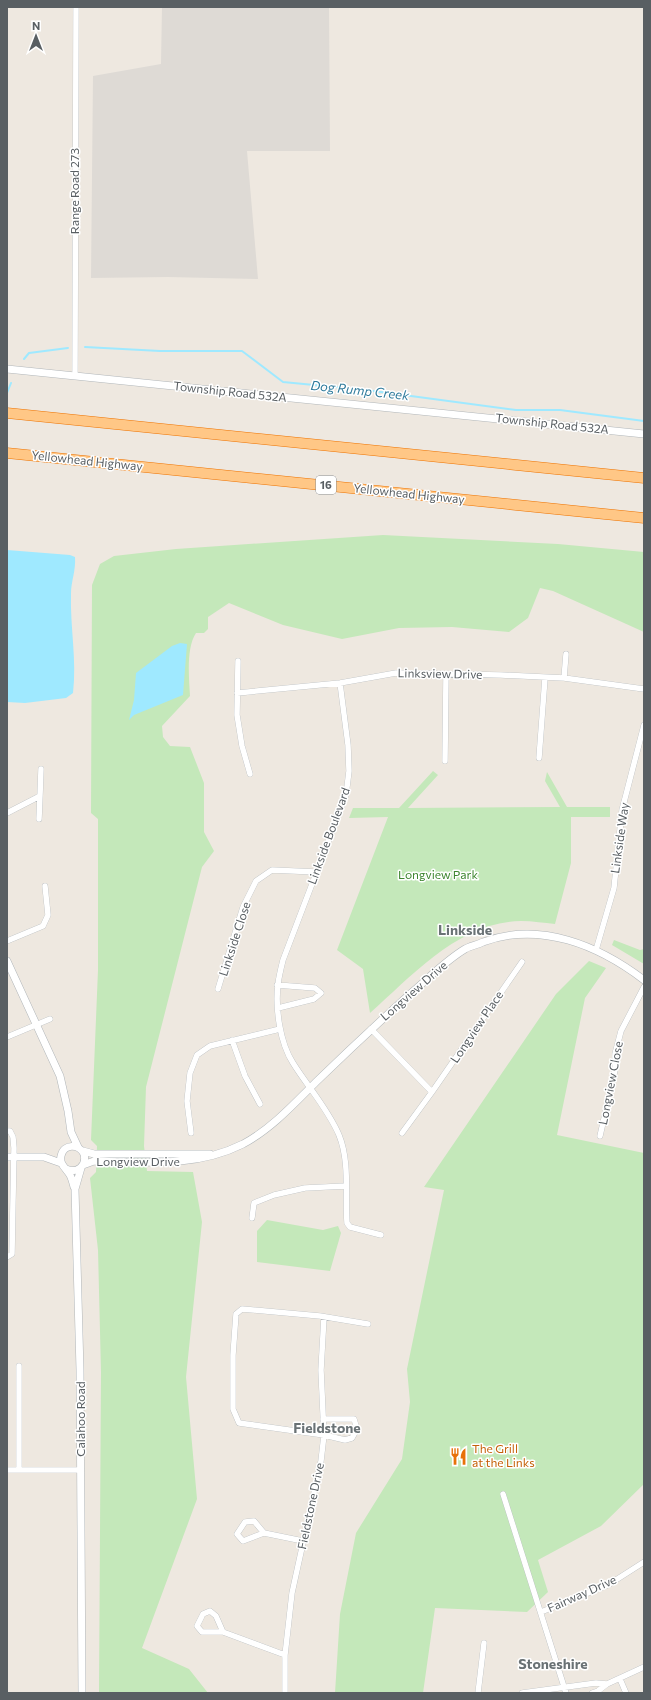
<svg xmlns="http://www.w3.org/2000/svg" width="651" height="1700" viewBox="0 0 651 1700" font-family="Commissioner,sans-serif">
  <style>
    .industrial { fill: #dedad5 }
    .green { fill: #c4e8ba }
    .water { fill: #9fe9ff }
    .lines { fill: none; stroke-linecap: round; stroke-linejoin: round }
    .stream { stroke: #9fe9ff; stroke-width: 2 }
    .minor-casing { stroke: #b1b6b9; stroke-width: 6 }
    .tertiary-casing { stroke: #b1b6b9; stroke-width: 8 }
    .motorway-casing { stroke: #ee7300; stroke-width: 11 }
    .minor { stroke: #fff; stroke-width: 5.5 }
    .tertiary { stroke: #fff; stroke-width: 7 }
    .motorway { stroke: #ffc786; stroke-width: 10 }
    .labels { text-anchor: middle; stroke-width: 3; stroke-linejoin: round; paint-order: stroke }
    .shield { fill: #fff; stroke: #8b8f92; stroke-width: 1 }
    .shield-label { font-size: 11px; font-weight: bold; fill: #595f63 }
    .street-label { font-size: 12px; fill: #595f63; stroke: #fff }
    .park-label { font-size: 12px; fill: #3c852e; stroke: #fff }
    .food-label { font-size: 12px; fill: #c56008; stroke: #fff; text-anchor: start }
    .water-label { font-size: 13px; font-style: italic; fill: #2f7b9c; stroke: #fff }
    .quarter-label { font-size: 14px; font-weight: bold; fill: #6a7275; stroke: #fff }
  </style>
  <rect width="100%" height="100%" fill="#eee8e0"/>
  <path class="industrial" d="M162 7H329L330 151H247L258 279 168 277 91 278 93 76 161 64Z"/>
  <path class="green" d="M383 535 558 544 644 552V632L553 591 540 588 528 618 509 632 452 627 399 628 342 639 283 625 229 603 208 617V629L204 633H196C186 648 189 678 190 696L162 726 163 737 170 746 190 747 204 783V832L214 851 202 867 146 1087 144 1146 147 1171 193 1172 202 1222 186 1377 197 1499 142 1648 189 1669 208 1693H99L101 1372 98 1250 90 1178 96 1172 97 1146 91 1140 98 970V819L91 813 92 585 100 564 114 556 176 549Z
    M433 771 438 775 408 808 560 807 545 781 547 772 567 807H610V817H571V863L555 924C544 923 533 921 521 921 459 922 413 975 370 1013L363 969 337 950 388 817 349 818 353 808H399Z
    M614 940 640 950 644 949V964L612 945Z
    M589 961 606 968 585 998 557 1135 644 1153V1484L601 1526 538 1560 548 1592 527 1612 435 1608 423 1693H335L340 1614 356 1533 402 1459 410 1402 407 1369 444 1190 424 1187 556 994Z
    M267 1220 323 1230 338 1226 341 1233 330 1271 257 1262V1231Z"/>
  <path class="water" d="M7 550 70 555 75 557C76 571 71 581 71 594 70 627 77 660 73 693L66 698 25 703 7 702Z
    M180 643 187 644 183 695 134 715 129 720 134 700 136 673 172 646Z"/>
  <g class="lines">
    <path class="stream" d="M85 347 160 351H242L283 382 366 390 516 410H560L644 421
      M24 359 29 353 68 348
      M7 393 11 383"/>
    <defs>
      <path id="minor" d="M75 375 76 7
        M238 661 237 715 242 746 250 774
        M564 678 566 654
        M340 683 348 745 349 771 346 795 283 960C281 968 279 976 278 984 275 1008 280 1043 293 1063 308 1087 328 1109 339 1135 350 1162 345 1194 347 1223L350 1227 381 1235
        M237 693 340 683 396 673 501 675 564 678 644 689
        M539 758 545 678
        M445 761 446 674
        M7 813 40 796 41 769
        M39 819 40 796
        M7 941 43 926 48 915 45 886
        M596 950 614 888 622 810 644 725
        M277 985 315 988 321 993 314 999 278 1008
        M218 989 243 907 256 881 272 870 316 872
        M371 1029 432 1092
        M7 1037 50 1019
        M232 1040 245 1076 260 1104
        M7 1131H10L13 1137 14 1148 12 1254 7 1257
        M191 1133 187 1101 190 1073 197 1055 210 1046 280 1029
        M402 1133 432 1092 522 962
        M600 1136 615 1070V1054L621 1031 644 987
        M252 1218 254 1203 274 1195 305 1188 346 1186
        M19 1366V1470
        M323 1419H354L357 1429 352 1438 345 1440 324 1435 239 1423 233 1409V1355L236 1314 242 1309 320 1316 368 1324
        M7 1470H81
        M503 1494 566 1693
        M264 1533 254 1521 245 1522 237 1534 243 1541 264 1533 303 1541
        M541 1612 608 1585 644 1562
        M223 1632 216 1616 210 1611 203 1614 197 1626 202 1632H223L285 1655
        M620 1679 626 1693
        M285 1693V1655L292 1593 321 1461 324 1435 321 1370 324 1317
        M478 1693 484 1643
        M522 1693 596 1683 607 1684
        M592 1693 598 1691 607 1684 644 1667"/>
      <path id="tertiary" d="M7 369 644 434
        M7 961 60 1076 68 1111 71 1132 78 1147
        M83 1151 94 1154H210
        M7 1157H44L61 1163
        M83 1165 94 1161C145 1162 195 1168 243 1144 271 1129 294 1104 316 1082 347 1052 378 1023 410 994 428 979 445 961 465 949 470 946 477 945 483 942 540 921 598 945 644 980
        M81 1168 75 1189 80 1370 82 1693
        M66 1169C77 1174 87 1166 84 1154 79 1144 64 1143 61 1156 59 1164 66 1168 70 1175 72 1179 73 1183 74 1187"/>
      <path id="motorway" d="M7 413 644 478
        M7 453 644 518"/>
    </defs>
    <use href="#minor" class="minor-casing"/>
    <use href="#tertiary" class="tertiary-casing"/>
    <use href="#motorway" class="motorway-casing"/>
    <use href="#minor" class="minor"/>
    <use href="#tertiary" class="tertiary"/>
    <use href="#motorway" class="motorway"/>
  </g>
  <defs>
    <symbol id="restaurant-bare" viewBox="-9 -9 18 18"><path d="M-5-6h1v4h1v-4h1v4h1v-4h1v5L-1.5 .5V6h-2V.5L-5-1ZM5-6V6H3V1.5H1.5Q1.5-4 5-6Z" fill="#e8710a" stroke="#fff" stroke-width="2.5" paint-order="stroke"/></symbol>
  </defs>
  <g fill-rule="evenodd">
    <use href="#restaurant-bare" x="446" y="1444" width="25" height="25"/>
  </g>
  <g class="labels">
    <rect class="shield" x="316" y="476" width="20" height="18" rx="3"/>
    <g class="shield-label">
      <text x="326" y="489">16</text>
    </g>
    <g class="street-label">
      <text transform="translate(75 191) rotate(-90)" y="4">Range Road 273</text>
      <text transform="translate(230 392) rotate(6)" y="4">Township Road 532A</text>
      <text transform="translate(552 424) rotate(6)" y="4">Township Road 532A</text>
      <text transform="translate(87 461) rotate(6)" y="4">Yellowhead Highway</text>
      <text transform="translate(409 494) rotate(6)" y="4">Yellowhead Highway</text>
      <text transform="translate(440 674) rotate(1)" y="4">Linksview Drive</text>
      <text transform="translate(329 836) rotate(-70)" y="4">Linkside Boulevard</text>
      <text transform="translate(620 838) rotate(-82)" y="4">Linkside Way</text>
      <text transform="translate(235 939) rotate(-72)" y="4">Linkside Close</text>
      <text transform="translate(414 991) rotate(-41)" y="4">Longview Drive</text>
      <text transform="translate(477 1027) rotate(-56)" y="4">Longview Place</text>
      <text transform="translate(611 1083) rotate(-79)" y="4">Longview Close</text>
      <text x="138" y="1166">Longview Drive</text>
      <text transform="translate(81 1419) rotate(-90)" y="4">Calahoo Road</text>
      <text transform="translate(311 1506) rotate(-78)" y="4">Fieldstone Drive</text>
      <text transform="translate(582 1594) rotate(-24)" y="4">Fairway Drive</text>
    </g>
    <g class="park-label">
      <text x="438" y="879">Longview Park</text>
    </g>
    <g class="food-label">
      <text x="472" y="1453">The Grill<tspan x="472" dy="14">at the Links</tspan></text>
    </g>
    <g class="water-label">
      <text transform="translate(360 390) rotate(6)" y="5">Dog Rump Creek</text>
    </g>
    <g class="quarter-label">
      <text x="465" y="935">Linkside</text>
      <text x="327" y="1433">Fieldstone</text>
      <text x="553" y="1669">Stoneshire</text>
    </g>
  </g>
  <rect width="651" height="1700" fill="none" stroke="#595f63" stroke-width="16"/>
  <g transform="translate(36 36)" stroke="#ffffff" stroke-width="3" paint-order="stroke">
  <path d="M0-3L7 15L0 10L-7 15Z" fill="#595f63"/>
  <text y="-6" font-size="11" font-weight="bold" text-anchor="middle" fill="#595f63">N</text>
  </g>
</svg>
